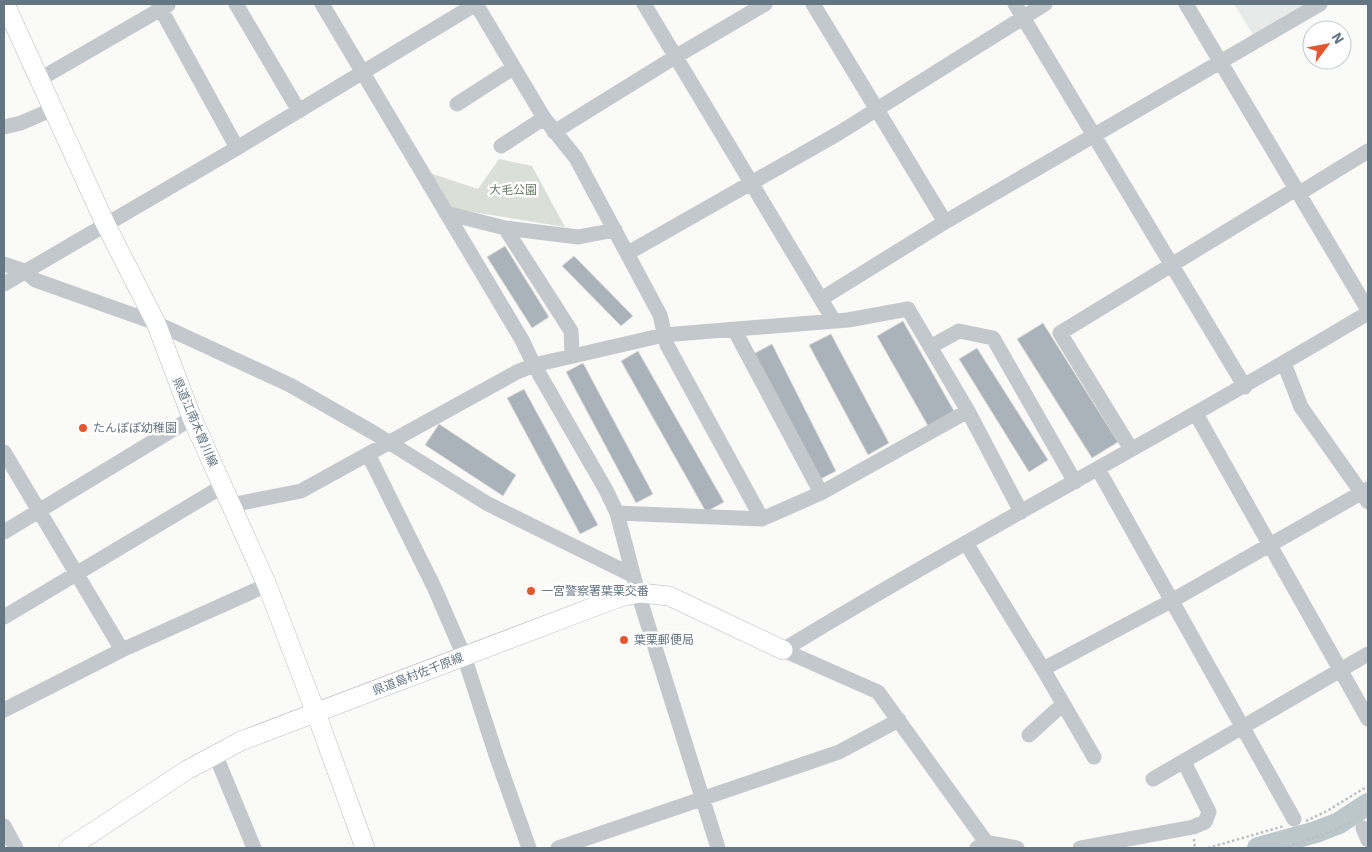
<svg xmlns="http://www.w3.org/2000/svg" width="1372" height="852" viewBox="0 0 1372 852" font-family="'IBM Plex Sans','Noto Sans JP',sans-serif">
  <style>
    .built { fill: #e8e9e9 }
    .green { fill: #dadfd7 }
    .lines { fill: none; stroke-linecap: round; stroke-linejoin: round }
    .river { stroke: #bbc7cb; stroke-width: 22 }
    .building { fill: #aab3b9; stroke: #dcdcda }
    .major-casing { stroke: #b5babe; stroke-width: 20 }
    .path { stroke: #bbbfc2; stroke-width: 2.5; stroke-dasharray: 2.5 2.5; stroke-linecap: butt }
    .minor { stroke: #c3c8cc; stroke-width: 15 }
    .major { stroke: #fff; stroke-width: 19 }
    .poi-dot { fill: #e4572e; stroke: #fff; stroke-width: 2 }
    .labels { text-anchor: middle; stroke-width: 5; stroke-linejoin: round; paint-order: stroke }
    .park-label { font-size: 12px; fill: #687a64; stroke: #fff }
    .street-label { font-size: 12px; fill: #657683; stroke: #fff }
    .poi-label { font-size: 12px; fill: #657683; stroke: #fff; text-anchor: start }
  </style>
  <rect width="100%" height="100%" fill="#fafaf8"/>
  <path class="built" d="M1234 4H1312L1255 38Z"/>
  <path class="green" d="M499 159 532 166 565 227 448 208 430 173 478 189Z"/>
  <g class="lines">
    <path class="river" d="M1258 848 1316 832 1339 823 1368 804"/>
  </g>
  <path class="building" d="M505 246 549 317 532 328 487 257Z
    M574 256 633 316 621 326 562 266Z
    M903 321 954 411 928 426 877 336Z
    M1043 323 1118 442 1092 458 1017 339Z
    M831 334 889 443 868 455 809 345Z
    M772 344 836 471 817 481 753 354Z
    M977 348 1048 460 1029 472 959 359Z
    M638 351 724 502 706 512 621 361Z
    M583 363 653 494 636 503 566 372Z
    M524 389 598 525 580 534 507 398Z
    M439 424 516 475 503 496 425 445Z"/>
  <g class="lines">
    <defs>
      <path id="major" d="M5 4 105 223 156 323 192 418 267 585 316 713 365 848
        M69 848 187 770 241 741 620 597 640 593 669 596 783 650"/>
    </defs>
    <use href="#major" class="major-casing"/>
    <path class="path" d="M1306 821 1327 811 1368 786
      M1194 839 1195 848
      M1208 848 1284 826
      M1283 848 1335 830 1352 821"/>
    <path class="minor" d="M158 4 237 148
      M236 4 299 111
      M322 4 522 340 534 365 606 490 617 513 638 593 718 848
      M476 4 544 118 576 158 660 315 667 345 762 519
      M644 4 834 321
      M813 4 945 222
      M1015 4 1245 387
      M1186 4 1368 310
      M40 79 168 5
      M457 104 513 68
      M4 127 21 123 53 109
      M554 132 675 57 765 4
      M501 146 544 118
      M1298 194 1368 151
      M446 213 505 228 578 237 615 230
      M505 228 571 331 572 355
      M628 253 839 133 1045 4
      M4 264 25 271 35 280 156 323 290 385 374 433 488 504 632 575
      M4 284 237 148 476 4
      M821 299 945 222 1320 4
      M735 331 821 493
      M930 347 959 331 993 338 1075 482
      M1284 363 1301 407 1368 502
      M1196 414 1368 719
      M1131 449 1060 333 1296 189
      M4 452 122 650
      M368 454 435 589 464 656 497 758 529 848
      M1098 469 1294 819
      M231 505 301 491 517 372 534 365 664 335 848 320 908 309 968 411
      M617 513 762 519 821 493 968 411 1021 512
      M4 532 192 418
      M966 543 1043 669 1094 757
      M4 617 223 486
      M783 650C975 533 1175 429 1368 313
      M783 650 878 692 986 842
      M1043 669 1173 600 1368 489
      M4 710 122 650 267 585
      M1029 735 1063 704
      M215 754 254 848
      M1153 779 1368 654
      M4 826 16 848
      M1363 828 1368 840
      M558 848 839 752 899 720
      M977 848 986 842 1017 848
      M1080 848 1193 827 1205 822 1209 812 1184 762"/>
    <use href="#major" class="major"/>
  </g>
  <g class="poi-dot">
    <circle cx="83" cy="428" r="5"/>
    <circle cx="531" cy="591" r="5"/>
    <circle cx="624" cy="640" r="5"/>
  </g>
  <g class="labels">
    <g class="park-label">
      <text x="513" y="194">大毛公園</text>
    </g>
    <g class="street-label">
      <text transform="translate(195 422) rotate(67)" y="4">県道江南木曽川線</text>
      <text transform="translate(418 674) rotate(-21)" y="4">県道島村佐千原線</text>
    </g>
    <g class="poi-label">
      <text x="93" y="432">たんぽぽ幼稚園</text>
      <text x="541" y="595">一宮警察署葉栗交番</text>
      <text x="634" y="644">葉栗郵便局</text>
    </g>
  </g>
  <rect width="1372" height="852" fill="none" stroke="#657683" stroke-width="10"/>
  <g transform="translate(1327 45) rotate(58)"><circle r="24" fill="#ffffff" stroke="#c1c8cd"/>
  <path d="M0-4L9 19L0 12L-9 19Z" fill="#e4572e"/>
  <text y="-8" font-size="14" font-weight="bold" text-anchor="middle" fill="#657683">N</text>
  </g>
</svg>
